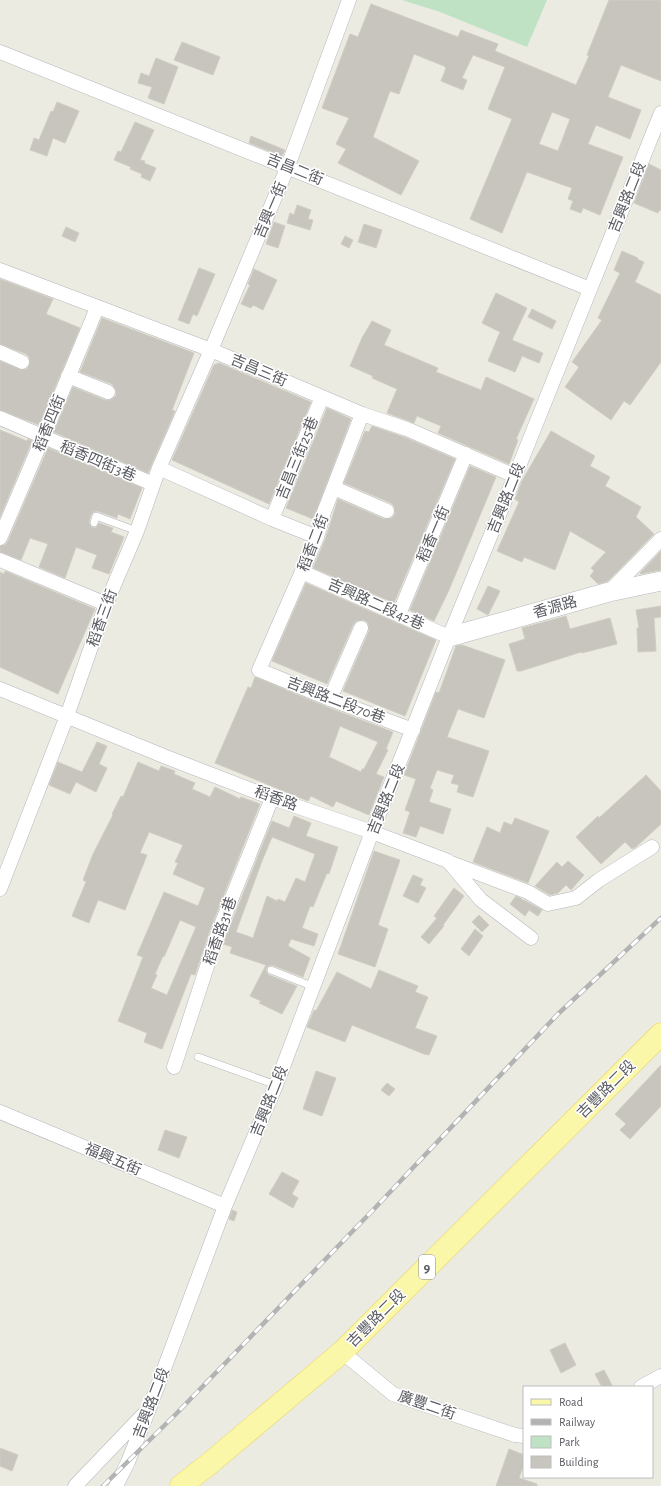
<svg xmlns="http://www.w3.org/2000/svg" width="661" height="1486" viewBox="0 0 661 1486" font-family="'Alegreya Sans','Noto Sans TC',sans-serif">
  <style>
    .green { fill: #bfe2c4 }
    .building { fill: #c8c5bf; stroke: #d0cdc1; fill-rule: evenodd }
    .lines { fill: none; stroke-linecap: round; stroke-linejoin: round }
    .lane-casing { stroke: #b4b6bb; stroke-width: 8 }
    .street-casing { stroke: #b4b6bb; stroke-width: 15 }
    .secondary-casing { stroke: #b5b7bd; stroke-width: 20 }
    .primary-casing { stroke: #e8d45f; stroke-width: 23 }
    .lane { stroke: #fff; stroke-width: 7 }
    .street { stroke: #fff; stroke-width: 14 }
    .secondary { stroke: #fff; stroke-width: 19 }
    .primary { stroke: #faf7a9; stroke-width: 22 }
    .rail-casing { stroke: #b2b3b3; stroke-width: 4.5 }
    .rail { stroke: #fff; stroke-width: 3; stroke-dasharray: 9; stroke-linecap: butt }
    .labels { text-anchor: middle; stroke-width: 3; stroke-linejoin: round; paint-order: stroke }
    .shield { fill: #fff; stroke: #8c8d91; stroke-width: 1 }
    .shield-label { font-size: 14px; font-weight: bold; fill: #5a5c62 }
    .street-label { font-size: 15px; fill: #5a5c62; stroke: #fff }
  </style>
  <rect width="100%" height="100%" fill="#ecebe2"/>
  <path class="green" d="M402 0H547L527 47 440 12Z"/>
  <path class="building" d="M609 0H661V81L621 65 608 97 641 110 630 139 596 125 588 144 623 157 600 215 583 208 581 213 570 209 573 201 568 199 572 188 527 172 502 233 470 219 512 119 488 109 505 67 473 55 462 78 467 80 463 90 441 81 446 68 444 66 414 54 399 94 390 91 373 137 419 161 401 195 338 163 346 149 336 144 349 118 322 108 350 34 358 37 371 4 458 37 461 30 498 44 495 51 576 85 589 56 587 55ZM552 112 570 119 558 151 539 144Z
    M182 42 220 57 213 75 174 60Z
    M156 58 178 67 164 104 148 98 152 87 138 83 141 73 149 76Z
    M57 102 79 111 65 143 53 138 47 156 30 150 34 138 39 140 51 111 53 112Z
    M135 122 154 130 140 160 145 161 144 163 156 168 150 181 141 177 142 174 130 169 131 167 114 160 118 151 121 152Z
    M251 136 285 150 282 156 249 143Z
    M649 164 661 170V211L659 210 658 213 634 203Z
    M297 205 311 210 308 219 313 220 310 230 287 223 290 213 294 215Z
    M274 222 285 226 278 248 266 244Z
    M364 224 382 230 376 248 358 242Z
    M66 227 79 233 75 242 62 236Z
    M345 236 353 240 349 248 341 244Z
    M622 251 638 258 637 259 644 262 635 282 661 295V362L630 405 624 401 611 420 565 387 579 367 572 362 602 320 598 318 620 273 614 270Z
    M199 268 215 274 197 316 193 314 189 324 178 320Z
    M254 269 277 280 263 310 253 305 251 308 241 304 250 285 248 284Z
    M0 279 53 299 46 314 80 328 39 425 0 410V361L22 370 27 369 30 362 29 357 26 354 0 344Z
    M496 293 527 308 512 340 543 353 539 363 522 356 515 372 488 361 500 332 482 323Z
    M532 309 556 321 552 329 528 317Z
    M102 318 194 353 172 410 175 411 148 473 54 432 73 387 105 400H110L116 396V390L112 384 80 372Z
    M372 321 391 330 384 345 438 368 436 372 481 390 486 377 534 399 516 439 518 440 509 464 438 433 441 426 417 416 414 423 387 413 397 389 372 378 373 376 350 366 362 338Z
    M219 363 311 402 269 504 172 460 214 365Z
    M327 408 351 419 313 519 286 508Z
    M372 426 404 437 455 459 394 603 313 568 325 540 338 499 384 519 392 518 395 514 394 506 391 503 344 483 365 431 369 432Z
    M0 430 27 441 28 439 32 441 0 517Z
    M551 431 595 456 590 466 610 477 605 486 641 507 636 517 654 534 608 581 598 584 590 576 594 571 591 568 606 552 570 531 555 570 524 557 522 562 497 551 519 502 515 499 523 479Z
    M48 448 142 488 130 519 118 514 117 518 97 511 93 512 91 515 89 522 91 527 96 528 99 523 113 528 111 532 124 537 109 574 92 568 97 555 76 547 65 578 39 567 48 544 30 538 21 560 0 552V546L5 545 8 541Z
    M470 466 496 477 449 590 434 621 410 610Z
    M661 551V570L640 574V573Z
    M5 571 95 609 58 694 0 667V572L4 574Z
    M306 583 436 640 405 716 343 691 369 631 368 623 364 620 356 621 353 625 327 684 272 661Z
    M488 586 500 591 488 615 477 609Z
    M661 606V617L654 618 656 651 638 652 637 628H639L636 610Z
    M566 616 570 629 610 618 617 644 582 653 581 652 521 671H517L509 644 525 639 522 628Z
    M462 645 505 660 484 718 458 709 447 737 489 751 473 797 457 792 459 785 451 783 454 775 437 770 430 788 433 790 429 802 451 809 443 834 420 826 416 837 403 833 410 812 405 810 416 779 404 775 436 692 439 693 456 646Z
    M255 677 327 707 393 732 386 749 388 750 376 774 384 777 369 815 336 801 333 807 311 796 308 801 215 763 248 687 251 688ZM340 726 378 742 364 769H362L361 772 329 757Z
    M97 742 107 746 99 764 107 768 96 792 76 782 70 794 49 785 58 762 82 772Z
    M138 762 159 771 161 766 175 771 174 774 195 783 192 789 210 797 215 787 240 799 241 797 260 804 211 927 195 975 191 974 162 1049 144 1042 147 1033 118 1021 143 957 137 955 164 892 198 906 205 888 173 874 178 863 175 862 183 845 149 832 140 853 147 855 125 910 98 900 89 923 72 916 86 882 83 880 93 854 113 815 112 814 121 796 123 797ZM180 920 196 927 167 995 151 988 157 975 155 974 163 956 164 957Z
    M646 775 661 791V824L636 847 632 849 625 842 601 864 576 837 598 816 599 818Z
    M294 816 311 823 306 836 338 847 329 874 327 873 313 907 310 906 302 928 318 934 314 946 291 939 288 946 310 958 303 977 272 965 268 966 266 969 267 973 269 975 297 986 282 1014 259 1003 261 1001 250 996 266 965 230 953 232 947 223 944 272 821 289 828ZM272 837 315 854 305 882 296 878 285 902 278 899 277 901 267 896 253 938 236 932 262 861Z
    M515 818 549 831 528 883 473 862 487 827 500 833 504 822 512 825Z
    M374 851 400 860 378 925 388 929 375 967 338 954Z
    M568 861 584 875 571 890 566 885 558 893 550 895 535 886 557 862 562 867Z
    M413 875 423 879 420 885 426 888 418 903 403 896Z
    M454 888 464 896 443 925 444 926 429 944 421 937 437 918 434 916Z
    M516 896 522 899V900H524L542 910 538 916 529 910 525 916 510 904Z
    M479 915 489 925 482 932 472 922Z
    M475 929 483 936 469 956 461 949Z
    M379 970 418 986 415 992 428 997 415 1028 437 1036 429 1055 424 1054 352 1025 345 1042 307 1027 314 1010 316 1011 337 972 371 989Z
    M661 1065V1106L630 1139 620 1130 626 1124 615 1114Z
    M316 1071 336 1078 322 1116 303 1109Z
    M387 1083 395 1089 389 1096 381 1090Z
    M165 1130 187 1137 179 1158 158 1150Z
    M282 1172 299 1181 292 1194 298 1198 293 1208 269 1194Z
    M232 1210 237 1212 234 1221 229 1219Z
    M565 1343 576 1365 561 1373 550 1350Z
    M604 1370 613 1387H602L595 1374Z
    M0 1448 18 1455 12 1471 0 1466Z
    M509 1449 524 1455V1464L519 1478 537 1484V1486H496Z"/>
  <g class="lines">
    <defs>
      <path id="lane" d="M94 523 96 516 137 531
        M271 970 314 987
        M198 1057 276 1085"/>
      <path id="street" d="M0 52 590 289
        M0 270 211 350 362 414 407 429 515 476
        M0 352 22 362
        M68 376 108 392
        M362 414 324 512 317 537 259 670 330 699 413 730
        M0 418 153 484
        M159 468 272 519 317 537
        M334 488 387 511
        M272 519 322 397
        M0 538C33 462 65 385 97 308
        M0 560 106 604
        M302 572 449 637
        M609 592 661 539
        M399 614 466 454
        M0 689 166 757 272 798 372 832 448 861 481 900 531 938
        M330 699 361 628
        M451 863 528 892 548 904 576 898 599 880 652 847
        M0 889 67 716 106 604 137 531 159 468 211 350 288 166 349 0
        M174 1067 219 930 272 798
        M0 1112 225 1206
        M342 1352 393 1394 515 1435 524 1436
        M641 1387 661 1376
        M75 1486 143 1415
        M116 1486 128 1462 149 1409 225 1206 276 1085 372 832 449 637 515 476 661 113"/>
      <path id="secondary" d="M449 637 609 592 661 581"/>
      <path id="primary" d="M181 1486 209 1464 342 1352 661 1034"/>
    </defs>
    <use href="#lane" class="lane-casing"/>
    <use href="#street" class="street-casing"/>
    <use href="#secondary" class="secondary-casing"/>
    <use href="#primary" class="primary-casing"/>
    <use href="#lane" class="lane"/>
    <use href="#street" class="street"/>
    <use href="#secondary" class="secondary"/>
    <use href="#primary" class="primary"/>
    <defs>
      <path id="rail" d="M103 1486 176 1414 375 1208 558 1014 661 918"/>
    </defs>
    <use href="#rail" class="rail-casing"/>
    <use href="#rail" class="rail"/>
  </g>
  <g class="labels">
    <rect class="shield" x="419" y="1255" width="16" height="24" rx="3"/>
    <g class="shield-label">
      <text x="427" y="1272">9</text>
    </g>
    <g class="street-label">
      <text transform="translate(295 169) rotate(22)" y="5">吉昌二街</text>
      <text transform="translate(627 197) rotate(-68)" y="5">吉興路二段</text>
      <text transform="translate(270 210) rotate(-67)" y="5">吉興一街</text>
      <text transform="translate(259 370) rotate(23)" y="5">吉昌三街</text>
      <text transform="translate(49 423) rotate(-68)" y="5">稻香四街</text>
      <text transform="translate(297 458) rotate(-68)" y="5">吉昌三街25巷</text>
      <text transform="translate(98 461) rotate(23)" y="5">稻香四街3巷</text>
      <text transform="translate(506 498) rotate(-68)" y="5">吉興路二段</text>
      <text transform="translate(433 534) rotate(-67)" y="5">稻香一街</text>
      <text transform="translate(313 543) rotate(-69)" y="5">稻香二街</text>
      <text transform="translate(376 604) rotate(24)" y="5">吉興路二段42巷</text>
      <text transform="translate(555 607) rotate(-16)" y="5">香源路</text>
      <text transform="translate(102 618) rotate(-70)" y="5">稻香三街</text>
      <text transform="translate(336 700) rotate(21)" y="5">吉興路二段70巷</text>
      <text transform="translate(276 798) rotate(20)" y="5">稻香路</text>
      <text transform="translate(386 799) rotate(-68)" y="5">吉興路二段</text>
      <text transform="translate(220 931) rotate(-71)" y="5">稻香路31巷</text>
      <text transform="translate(606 1089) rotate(-45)" y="5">吉豐路二段</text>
      <text transform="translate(269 1101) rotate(-68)" y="5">吉興路二段</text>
      <text transform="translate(113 1159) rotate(23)" y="5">福興五街</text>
      <text transform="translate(376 1318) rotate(-45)" y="5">吉豐路二段</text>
      <text transform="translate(151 1403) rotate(-69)" y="5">吉興路二段</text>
      <text transform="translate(427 1405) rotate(19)" y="5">廣豐二街</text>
    </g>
  </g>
  <rect x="523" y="1386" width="130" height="92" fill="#ffffff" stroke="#bdbec0"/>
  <rect x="531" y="1399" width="20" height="6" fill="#faf7a9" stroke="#bdbec0"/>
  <text x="559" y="1406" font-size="12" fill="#5a5c62">Road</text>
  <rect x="531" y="1419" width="20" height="6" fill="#b2b3b3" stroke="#bdbec0"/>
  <text x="559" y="1426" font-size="12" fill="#5a5c62">Railway</text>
  <rect x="531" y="1436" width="20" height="12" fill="#bfe2c4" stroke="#bdbec0"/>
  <text x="559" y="1446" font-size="12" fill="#5a5c62">Park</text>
  <rect x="531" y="1456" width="20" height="12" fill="#c8c5bf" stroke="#bdbec0"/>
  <text x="559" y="1466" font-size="12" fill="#5a5c62">Building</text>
</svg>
